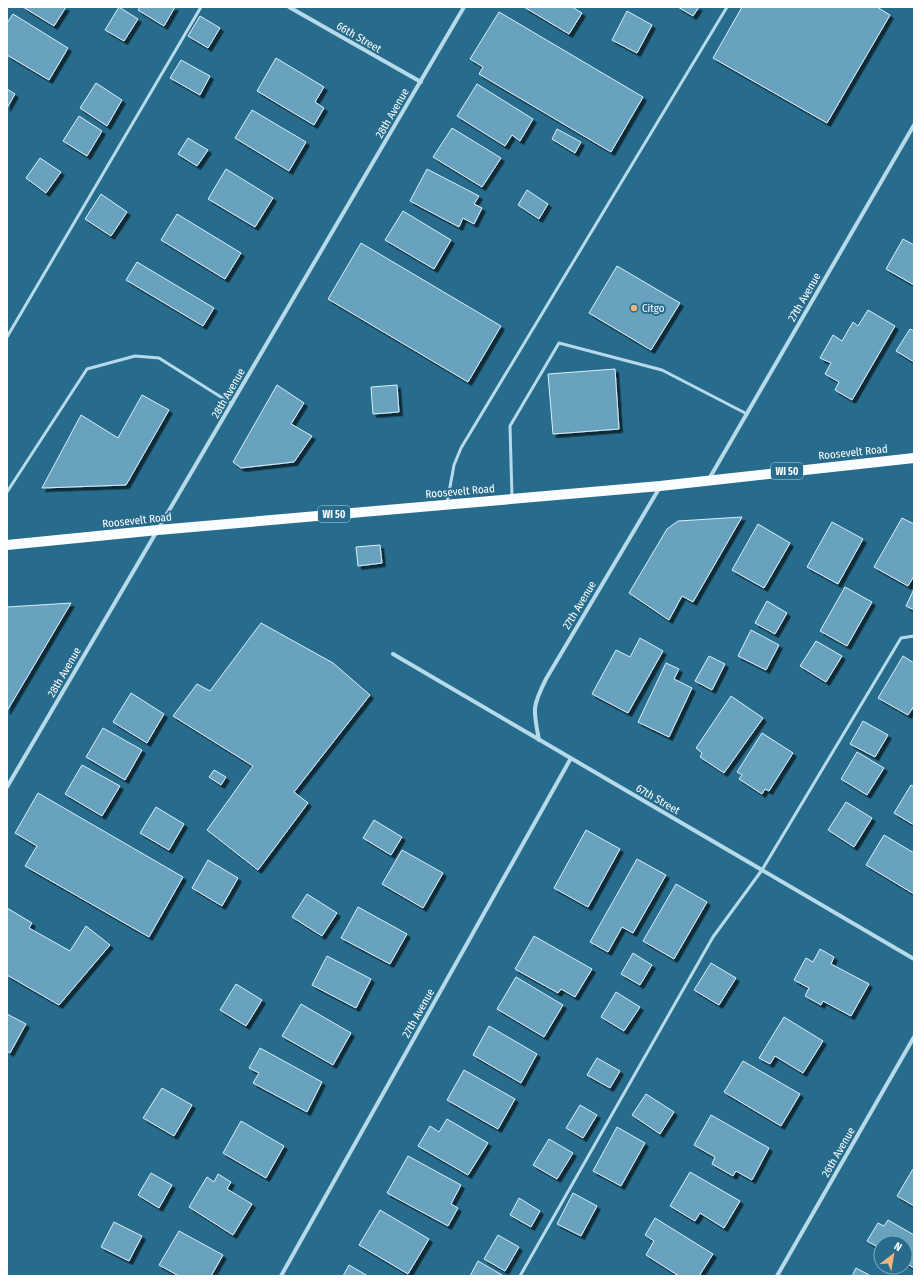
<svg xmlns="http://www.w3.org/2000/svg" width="921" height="1283" viewBox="0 0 921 1283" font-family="'Fira Sans Condensed',sans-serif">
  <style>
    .building { fill: #68a2be; stroke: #dbeff8; filter: url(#shadow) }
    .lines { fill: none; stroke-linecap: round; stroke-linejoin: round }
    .lane { stroke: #b7daea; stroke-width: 3 }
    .street { stroke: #b7daea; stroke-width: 4 }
    .primary { stroke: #fafdff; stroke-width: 10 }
    .poi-dot { fill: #f2b47d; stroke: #276c8c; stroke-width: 1.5 }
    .labels { text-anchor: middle; stroke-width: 4; stroke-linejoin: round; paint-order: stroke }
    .shield { fill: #276c8c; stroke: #bed3dc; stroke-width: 1 }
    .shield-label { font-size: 10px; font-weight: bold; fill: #fff }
    .street-label { font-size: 11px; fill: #fff; stroke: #276c8c }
    .poi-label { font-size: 11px; fill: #fff; stroke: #276c8c; text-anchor: start }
  </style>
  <defs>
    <filter id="shadow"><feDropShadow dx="3.5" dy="3.5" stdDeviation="0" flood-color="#0009"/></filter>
  </defs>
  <rect width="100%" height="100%" fill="#276c8c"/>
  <path class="building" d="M23 7H66L54 26Z
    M119 7 138 19 124 41 105 30Z
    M140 7H175L164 26 138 10Z
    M524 7H572L582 13 569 34Z
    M678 7H699L693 16Z
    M742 7H877L890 15 827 123 713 58Z
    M627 11 652 25 637 53 612 40Z
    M499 12 643 97 611 152 479 74 483 67 470 59Z
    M13 14 68 48 49 80 7 55V23Z
    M200 16 220 28 208 48 188 36Z
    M276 58 324 87 315 102 324 108 314 125 257 91Z
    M181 60 210 76 200 95 170 78Z
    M96 83 122 100 107 126 80 108Z
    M477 84 533 119 520 141 512 135 505 146 457 116Z
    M7 89 15 94 7 108Z
    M252 110 306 142 289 171 235 138Z
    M79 116 102 131 87 156 63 141Z
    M452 128 501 158 482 187 433 157Z
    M557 129 581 142 575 153 552 139Z
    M188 138 208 150 197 166 178 154Z
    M40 158 61 172 46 193 26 178Z
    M226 169 273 198 255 227 208 199Z
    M427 169 479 196 474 204 482 208 474 224 463 218 459 227 410 201Z
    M527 190 548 204 539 219 518 205Z
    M101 194 127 212 111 236 85 219Z
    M403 211 451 240 434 269 385 240Z
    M177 214 241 253 225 279 161 240Z
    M903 239 914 245V285L886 269Z
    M361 243 501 326 468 382 328 299Z
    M137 262 214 308 203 326 126 280Z
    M617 266 680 303 651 350 589 313Z
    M868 310 895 326 852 400 835 390 839 382 825 374 831 363 820 358 833 335 842 341 853 322 858 326Z
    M910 329 914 331V362L896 351Z
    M615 369 619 429 553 434 548 374Z
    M277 385 304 403 291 424 312 436 294 462 241 468 233 462Z
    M397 385 399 412 373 414 371 387Z
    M142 395 169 410 126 485 42 488 81 415 118 438Z
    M742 517 693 602 682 596 669 620 629 593 667 529 678 521Z
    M902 518 914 524V576L908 586 874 567Z
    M832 522 863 539 838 584 807 567Z
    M758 524 790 543 764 588 732 570Z
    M380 545 382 563 358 566 356 547Z
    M845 587 872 602 847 646 820 631Z
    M914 589V610L906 606Z
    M767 601 787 613 775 634 755 623Z
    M71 603 7 711V607Z
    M261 623 333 663 370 695 294 792 308 803 258 870 207 830 253 766 173 716 197 684 210 691Z
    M751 630 779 645 766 670 738 656Z
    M640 638 663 651 628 713 592 694 616 650 630 657Z
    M816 641 842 656 826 682 800 666Z
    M709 656 725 664 712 690 695 681Z
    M903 656 914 663V706L908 715 878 698Z
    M666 663 679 669 674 679 692 688 669 737 638 722Z
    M131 693 164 714 147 743 113 722Z
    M731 696 763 718 724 773 700 757 702 753 696 748Z
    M863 721 888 735 875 757 850 744Z
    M103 728 142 750 125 780 86 757Z
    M762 733 793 753 769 791 765 789 762 794 739 779 742 775 737 772Z
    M857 752 884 768 867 795 841 779Z
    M82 765 120 786 102 816 65 794Z
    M214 770 226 777 221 785 209 777Z
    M911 785 914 787V825L894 813Z
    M38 793 183 877 149 937 25 866 37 846 15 833Z
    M846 802 872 818 854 847 828 830Z
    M156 807 184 824 169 850 140 833Z
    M374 820 402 837 391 855 363 838Z
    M586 830 620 849 588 907 554 888Z
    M884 835 914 853V894L866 865Z
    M402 850 443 873 423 908 382 884Z
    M637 859 666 875 633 933 622 927 608 952 590 942Z
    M208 860 238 878 222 906 192 888Z
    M676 884 707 902 674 959 643 941Z
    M307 894 337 913 322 936 292 917Z
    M358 907 407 934 390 964 341 938Z
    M7 908 32 923 29 928 70 951 86 926 110 945 59 1005 7 975Z
    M534 936 592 969 575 997 561 989 558 993 515 969Z
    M820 949 834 957 831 964 869 984 851 1016 823 1001 821 1005 805 996 809 988 794 980 806 958 813 962Z
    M633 953 652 965 640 985 621 974Z
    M327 956 371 979 356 1008 312 985Z
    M711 963 736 978 719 1005 694 990Z
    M516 977 563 1005 544 1037 497 1009Z
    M236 984 262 1000 246 1026 220 1010Z
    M616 992 640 1007 624 1031 601 1017Z
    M301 1004 351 1033 333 1065 282 1036Z
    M7 1014 26 1024 10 1053 7 1051Z
    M784 1017 823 1041 803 1073 775 1056 770 1064 759 1058Z
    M489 1026 537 1054 521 1083 473 1055Z
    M260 1048 322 1082 307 1112 253 1083 259 1073 249 1068Z
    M597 1058 620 1071 610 1088 587 1075Z
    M743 1061 800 1094 781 1126 724 1092Z
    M464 1070 515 1099 498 1129 447 1100Z
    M162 1088 192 1105 174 1136 143 1118Z
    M646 1094 674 1112 660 1134 632 1115Z
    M580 1105 597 1115 583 1138 566 1128Z
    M711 1115 769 1148 752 1180 736 1171 733 1176 712 1164 715 1157 694 1145Z
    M447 1119 488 1143 468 1175 418 1146 430 1126 439 1132Z
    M241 1121 284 1146 266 1178 223 1153Z
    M617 1127 645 1143 621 1186 593 1171Z
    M549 1139 573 1153 557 1179 533 1165Z
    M408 1156 461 1185 451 1204 458 1208 448 1226 387 1193Z
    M913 1169 914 1170V1206L897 1196Z
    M690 1172 740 1201 724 1228 700 1213 695 1221 670 1206Z
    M151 1173 172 1185 159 1208 138 1195Z
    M218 1174 231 1182 227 1189 252 1204 233 1235 189 1207 207 1177 214 1182Z
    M573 1193 597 1206 581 1236 557 1224Z
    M519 1198 540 1211 531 1227 510 1215Z
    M380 1210 429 1239 408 1274 359 1245Z
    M655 1218 713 1254 699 1276H679L646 1255 654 1241 645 1235Z
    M888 1220 914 1235V1268L905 1263V1243H881V1249L867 1241 878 1223 884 1226Z
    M114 1222 142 1236 129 1261 101 1247Z
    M179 1231 223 1255 211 1276H179L159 1265Z
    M498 1235 519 1247 505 1271 484 1259Z
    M478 1261 502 1275 501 1276H470Z
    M349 1265 368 1276H343Z
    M856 1268 871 1276H852Z"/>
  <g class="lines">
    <path class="lane" d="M7 337 201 7
      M7 492 87 369 135 356 159 358 232 404
      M512 497 510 426 559 343 662 370 747 414
      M447 503 454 465 461 448 727 7
      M520 1276 713 937 762 870 901 638 914 636"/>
    <path class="street" d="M289 7 421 82
      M709 479 914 125
      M393 654 914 959
      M539 740C533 709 532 707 546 679L660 487
      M7 787 464 7
      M281 1276 571 758
      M777 1276 914 1037"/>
    <path class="primary" d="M7 545 158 530 660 486 914 458"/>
  </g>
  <circle class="poi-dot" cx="634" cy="308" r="4"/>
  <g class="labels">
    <g class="shield">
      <rect x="771" y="463" width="32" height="16" rx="3"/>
      <rect x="318" y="506" width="32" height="16" rx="3"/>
    </g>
    <g class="shield-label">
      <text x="787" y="475">WI 50</text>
      <text x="334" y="518">WI 50</text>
    </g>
    <g class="street-label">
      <text transform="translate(359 37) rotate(30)" y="4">66th Street</text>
      <text transform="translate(392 113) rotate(-60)" y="4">28th Avenue</text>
      <text transform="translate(804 297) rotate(-60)" y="4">27th Avenue</text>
      <text transform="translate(228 393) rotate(-60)" y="4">28th Avenue</text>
      <text transform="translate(853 452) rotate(-6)" y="4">Roosevelt Road</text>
      <text transform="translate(460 491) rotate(-5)" y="4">Roosevelt Road</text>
      <text transform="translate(137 520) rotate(-6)" y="4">Roosevelt Road</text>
      <text transform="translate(579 605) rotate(-59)" y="4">27th Avenue</text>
      <text transform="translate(64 672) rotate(-60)" y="4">28th Avenue</text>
      <text transform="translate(658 799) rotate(30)" y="4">67th Street</text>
      <text transform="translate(418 1013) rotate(-61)" y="4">27th Avenue</text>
      <text transform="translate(838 1152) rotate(-60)" y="4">26th Avenue</text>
    </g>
    <g class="poi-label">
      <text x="642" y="312">Citgo</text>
    </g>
  </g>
  <rect width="921" height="1283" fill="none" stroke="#ffffff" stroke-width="16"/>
  <g transform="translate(893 1255) rotate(31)"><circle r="19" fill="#276c8c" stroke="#7da7ba"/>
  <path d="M0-3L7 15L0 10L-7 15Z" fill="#f2b47d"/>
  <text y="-6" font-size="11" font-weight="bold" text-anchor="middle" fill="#ffffff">N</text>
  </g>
</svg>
